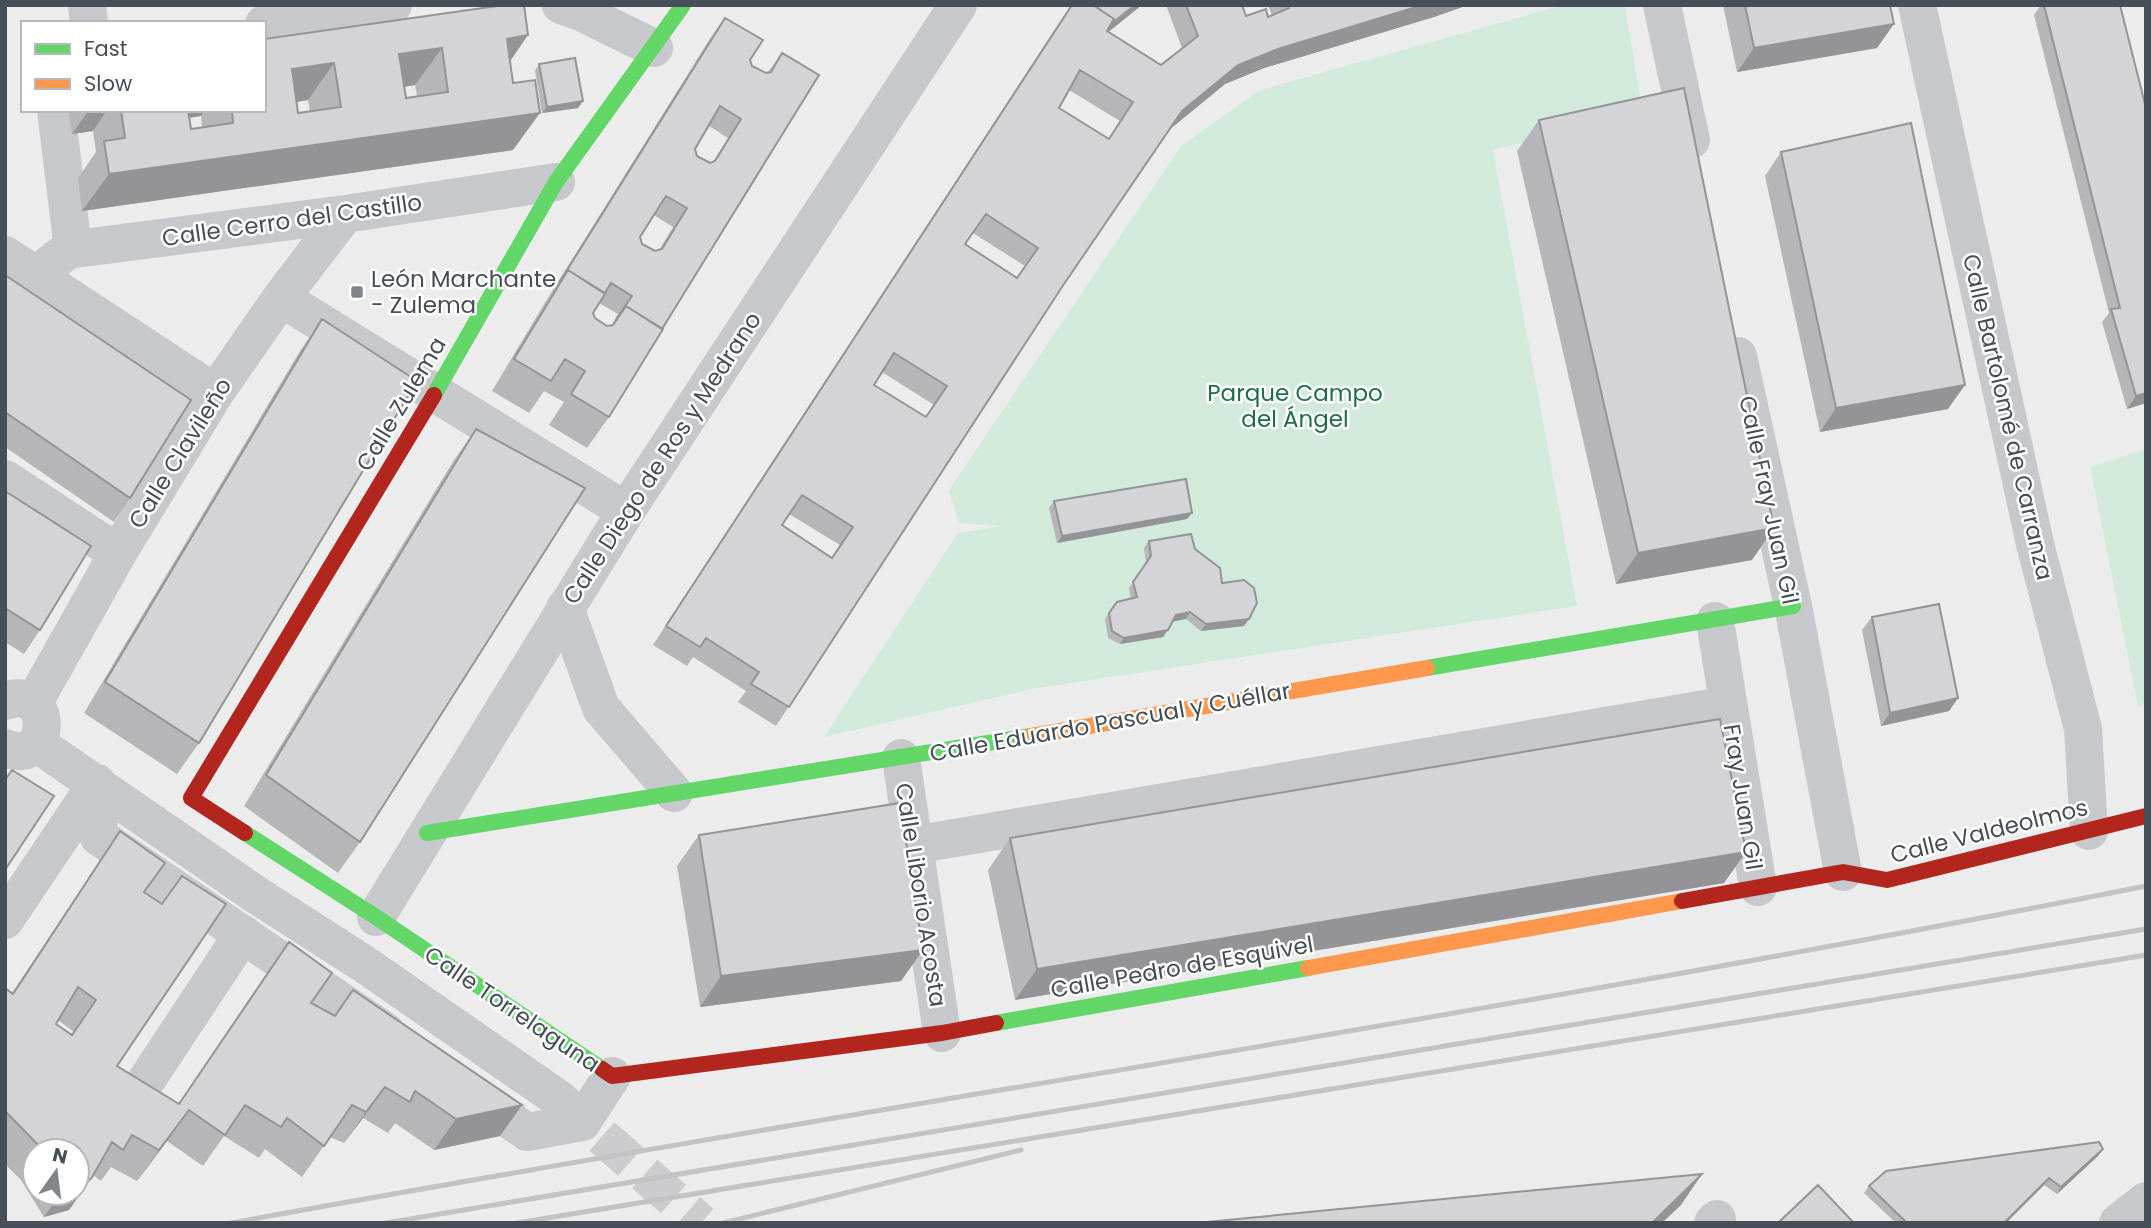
<svg xmlns="http://www.w3.org/2000/svg" width="2151" height="1228" viewBox="0 0 2151 1228" font-family="Poppins,sans-serif">
  <style>
    .green { fill: #d2eadc }
    .lines { fill: none; stroke-linecap: round; stroke-linejoin: round }
    .street-tunnel { stroke: #ccccce; stroke-width: 38; stroke-dasharray: 38 19; stroke-linecap: butt }
    .street { stroke: #c7c8cb; stroke-width: 38 }
    .fast { stroke: #63d668; stroke-width: 16 }
    .slow { stroke: #ff974d; stroke-width: 16 }
    .jam { stroke: #b3261e; stroke-width: 16 }
    .rail { stroke: #c2c3c5; stroke-width: 5 }
    .wall { fill: #b6b6b9; fill-rule: evenodd }
    .shaded-wall { fill: #949496 }
    .building { fill: #d4d4d7; stroke: #949496; stroke-width: 2; fill-rule: evenodd }
    .poi-dot { fill: #80858b; stroke: #fff; stroke-width: 2.5 }
    .labels { text-anchor: middle; stroke-width: 5; stroke-linejoin: round; paint-order: stroke }
    .street-label { font-size: 23px; fill: #464e57; stroke: #fff }
    .poi-label { font-size: 23px; fill: #464e57; stroke: #fff; text-anchor: start }
    .park-label { font-size: 23px; fill: #1f704a; stroke: #fff }
  </style>
  <rect width="100%" height="100%" fill="#edecec"/>
  <path class="green" d="M1563 5H1625L1643 113 1493 150 1577 606 1032 689 824 737 958 533 1002 526 959 523 949 490 1181 146 1260 90Z
    M2146 449V703L2138 707 2090 467Z"/>
  <g class="lines">
    <path class="street-tunnel" d="M559 1099 701 1223"/>
    <path class="street" d="M87 5 89 23
      M561 5 581 12 654 48
      M1662 5 1691 140
      M1917 5 2035 544 2083 729 2089 831
      M264 24 393 5
      M56 110 73 249
      M5 255 215 393
      M36 275 68 250 345 214 556 182
      M281 298 626 511
      M1738 356 1793 606 1843 872
      M5 479 118 553
      M565 608 601 708 674 793
      M1715 621 1758 887
      M5 701C55 682 53 769 5 748
      M33 704 118 553 215 393 281 298 345 214
      M36 743 255 894 364 964 559 1099
      M901 758 942 1033
      M97 783 99 837 386 1032
      M914 845 1728 705
      M376 917 626 511 958 5
      M5 920 97 783
      M469 1091 527 1132 582 1122 612 1076
      M136 1096 243 934
      M1713 1223 1717 1219
      M2118 1223 2146 1201"/>
    <path class="fast" d="M434 395 556 182 683 5
      M1427 668 1793 606
      M245 833 376 917 602 1069
      M427 833 1031 736
      M996 1023 1308 968"/>
    <path class="slow" d="M1031 736 1427 668
      M1308 968 1682 901"/>
    <path class="jam" d="M245 833 191 798 434 395
      M1682 901 1843 872 1887 880 2146 816
      M602 1069 612 1076 942 1033 996 1023"/>
    <path class="rail" d="M231 1223C869 1107 1510 1012 2146 886
      M386 1223 2146 929
      M517 1223C1060 1135 1603 1043 2146 955
      M723 1223 1021 1150"/>
  </g>
  <path class="wall" d="M504 5 510 61 513 150 82 211 78 178 96 152 93 131 72 134 68 110H264V39ZM415 85 417 96 406 98 404 87ZM308 100 310 112 298 113 297 102ZM201 116 202 127 191 129 189 118Z
    M1071 5 1109 32 1161 65 1182 48 1166 5H1242L1246 16 1268 17 1272 16 1268 5H1468L1434 17 1264 68 1225 84 1170 129 1062 287 776 726 738 702 746 691 693 657 687 666 653 645ZM1069 90 1120 121 1108 139 1059 108ZM973 233 1025 266 1017 278 965 244ZM882 372 934 405 926 417 874 385ZM789 514 840 545 831 558 782 525Z
    M1723 5H1890L1877 48 1737 72Z
    M2041 5H2120L2146 108V403L2127 409 2102 322 2109 313 2034 15Z
    M725 18 750 60 752 66 766 73 768 72 782 53 662 329 609 417 587 448 549 425 564 402 544 391 529 413 492 391 546 301 711 37ZM709 126 728 138 713 162 710 163 697 156 695 149ZM654 215 673 227 659 250 655 251 642 244 640 237ZM599 303 618 314 611 326H607L595 318 593 313Z
    M539 64 583 101 578 108 542 113 535 71Z
    M1539 120 1752 560 1616 584 1517 151Z
    M1781 152 1948 409 1820 432 1765 176Z
    M5 275 130 498 114 522 5 447Z
    M322 319 199 743 177 774 84 713 300 351Z
    M476 429 360 842 338 873 244 806 454 460Z
    M5 491 40 630 24 654 5 642Z
    M1054 501 1192 513 1187 519 1057 543 1049 508Z
    M1149 541 1195 549 1222 583 1249 619 1244 626 1201 631 1186 619 1172 621 1163 637 1120 644 1108 638 1105 619 1117 602 1131 599 1129 588 1146 563 1144 548Z
    M1872 617 1958 698 1949 711 1881 726 1862 630Z
    M120 831 144 892 117 1066 179 1104 311 1003 335 1016 522 1105 500 1136 434 1150 395 1123 388 1133 363 1118 344 1143 330 1137 302 1177 265 1149 259 1158 224 1136 203 1166 167 1141 137 1181 111 1167 101 1181 93 1175 69 1210 44 1217 21 1180 5 1164V988L12 993ZM58 1020 74 1032 72 1035 56 1024ZM35 1151H77V1193H35Z
    M699 835 901 981 700 1007 677 866Z
    M1010 838 1724 883 1015 1000 988 870Z
    M2103 1149 2098 1156 2057 1194 2044 1185 2006 1223H1896L1864 1193 1869 1186Z"/>
  <path class="shaded-wall" d="M1135 5H1142L1101 38 1110 25Z
    M1423 5H1468L1434 17 1264 68 1225 84 1169 130 1182 111 1238 65 1278 49Z
    M1894 24 1877 48 1737 72 1754 48Z
    M528 35 502 73 507 39Z
    M442 48 415 85 373 92 399 54Z
    M334 63 308 100 266 107 292 69Z
    M583 101 578 108 542 113 547 107Z
    M89 110H107L93 131 72 134Z
    M166 110H205L201 116 158 122Z
    M540 113 513 150 82 211 109 174Z
    M1965 385 1948 409 1820 432 1836 408Z
    M2146 393V403L2127 409 2136 396Z
    M1192 513 1187 519 1057 543 1062 536Z
    M1774 528 1752 560 1616 584 1638 553Z
    M1190 612 1186 619 1171 622 1176 615Z
    M1249 619 1244 626 1201 631 1206 624Z
    M1168 630 1163 637 1120 644 1124 638Z
    M1958 698 1949 711 1881 726 1890 713Z
    M1746 852 1724 883 1015 1000 1037 969Z
    M923 950 901 981 700 1007 721 976Z
    M385 1087 363 1118 344 1143 366 1112Z
    M522 1105 500 1136 434 1150 456 1119Z
    M189 1110 167 1141 137 1181 159 1150Z
    M2103 1149 2098 1156 2057 1194 2061 1187Z
    M1702 1174 1681 1205 1662 1223H1652Z
    M2049 1178 2044 1185 2006 1223H2004Z
    M91 1179 69 1210 44 1217 61 1193H77V1183Z"/>
  <path class="building" d="M504 5H524L528 35 507 39 513 83 535 80 540 113 109 174 104 141 125 138 121 110H188L191 129 233 123 232 110H264V39ZM442 48 448 92 406 98 399 54ZM334 63 341 107 298 113 292 69Z
    M1072 5H1093L1114 19 1107 31 1161 65 1198 36 1186 5H1242L1246 16 1266 9 1268 17 1289 8 1288 5H1423L1278 49 1238 65 1182 111 1062 287 789 707 751 684 759 672 706 638 700 647 666 626ZM1080 70 1133 102 1109 139 1059 108ZM986 214 1038 248 1017 278 965 244ZM894 353 947 386 926 417 874 385ZM802 495 853 527 832 558 782 525Z
    M1093 5H1135L1111 24 1114 19Z
    M1745 5H1890L1894 24 1754 48Z
    M2044 5H2120L2146 108V393L2136 396 2111 309 2120 308Z
    M725 18 763 40 750 60 752 66 766 73 771 72 782 53 819 75 662 329 626 306 617 318 632 296 611 283 605 293 568 270 559 283ZM720 106 741 119 715 161 710 163 697 156 695 149ZM666 196 687 208 662 249 655 251 642 244 640 237Z
    M575 58 583 101 547 107 539 64Z
    M1684 88 1774 528 1638 553 1539 120Z
    M1911 123 1965 385 1836 408 1781 152Z
    M568 270 605 294 593 313 595 318 607 326 613 325 626 306 663 329 609 417 571 394 585 371 565 359 551 381 514 359Z
    M5 275 191 400 130 498 5 412Z
    M322 319 417 381 199 743 105 682Z
    M476 429 585 488 360 842 266 775Z
    M1186 479 1192 513 1062 536 1054 501Z
    M5 491 91 546 40 630 5 608Z
    M1191 534 1195 549 1220 568 1222 583 1244 580 1254 588 1257 603 1249 619 1206 624 1190 612 1176 615 1168 630 1124 638 1112 631 1109 613 1117 602 1137 597 1133 582 1151 556 1149 541Z
    M1939 604 1958 698 1890 713 1872 617Z
    M1720 719 1746 852 1037 969 1010 838Z
    M12 770 54 796 5 870V780Z
    M900 803 923 950 721 976 699 835Z
    M120 831 165 863 144 892 162 904 182 876 226 904 117 1066 179 1104 289 942 332 973 311 1003 335 1016 353 990 522 1105 456 1119 415 1091 410 1102 385 1087 366 1112 352 1105 324 1146 287 1118 281 1127 245 1105 225 1135 189 1110 159 1150 132 1135 123 1150 112 1142 91 1179 77 1183V1151H44L5 1111V988L13 994ZM78 987 96 1000 72 1035 56 1024Z
    M2099 1142 2103 1149 2061 1187 2049 1178 2004 1223H1904L1905 1221 1869 1186 1886 1171Z
    M1702 1174 1652 1223H1196Z
    M1818 1185 1854 1223H1778Z"/>
  <rect class="poi-dot" x="350" y="285" width="14" height="14" rx="3.5"/>
  <g class="labels">
    <g class="street-label">
      <text transform="translate(292 220) rotate(-8)" y="8">Calle Cerro del Castillo</text>
      <text transform="translate(401 404) rotate(-59)" y="8">Calle Zulema</text>
      <text transform="translate(2008 417) rotate(77)" y="8">Calle Bartolomé de Carranza</text>
      <text transform="translate(180 453) rotate(-58)" y="8">Calle Clavileño</text>
      <text transform="translate(662 458) rotate(-57)" y="8">Calle Diego de Ros y Medrano</text>
      <text transform="translate(1769 500) rotate(78)" y="8">Calle Fray Juan Gil</text>
      <text transform="translate(1110 722) rotate(-10)" y="8">Calle Eduardo Pascual y Cuéllar</text>
      <text transform="translate(1743 797) rotate(81)" y="8">Fray Juan Gil</text>
      <text transform="translate(1989 831) rotate(-14)" y="8">Calle Valdeolmos</text>
      <text transform="translate(921 895) rotate(81)" y="8">Calle Liborio Acosta</text>
      <text transform="translate(1182 967) rotate(-10)" y="8">Calle Pedro de Esquivel</text>
      <text transform="translate(512 1009) rotate(34)" y="8">Calle Torrelaguna</text>
    </g>
    <g class="poi-label">
      <text x="371" y="287">León Marchante<tspan x="371" dy="26">- Zulema</tspan></text>
    </g>
    <g class="park-label">
      <text x="1295" y="401">Parque Campo<tspan x="1295" dy="26">del Ángel</tspan></text>
    </g>
  </g>
  <rect width="2151" height="1228" fill="none" stroke="#464e57" stroke-width="14"/>
  <rect x="21" y="21" width="245" height="91" fill="#ffffff" stroke="#b5b8bc" stroke-width="2"/>
  <rect x="35" y="44" width="35" height="10" fill="#63d668" stroke="#b5b8bc" stroke-width="2"/>
  <text x="84" y="56" font-size="21" fill="#464e57">Fast</text>
  <rect x="35" y="79" width="35" height="10" fill="#ff974d" stroke="#b5b8bc" stroke-width="2"/>
  <text x="84" y="91" font-size="21" fill="#464e57">Slow</text>
  <g transform="translate(56 1172) rotate(14)"><circle r="33" fill="#ffffff" stroke="#b5b8bc" stroke-width="2"/>
  <path d="M0-5L12 26L0 18L-12 26Z" fill="#80858b"/>
  <text y="-10" font-size="19" font-weight="bold" text-anchor="middle" fill="#464e57">N</text>
  </g>
</svg>
